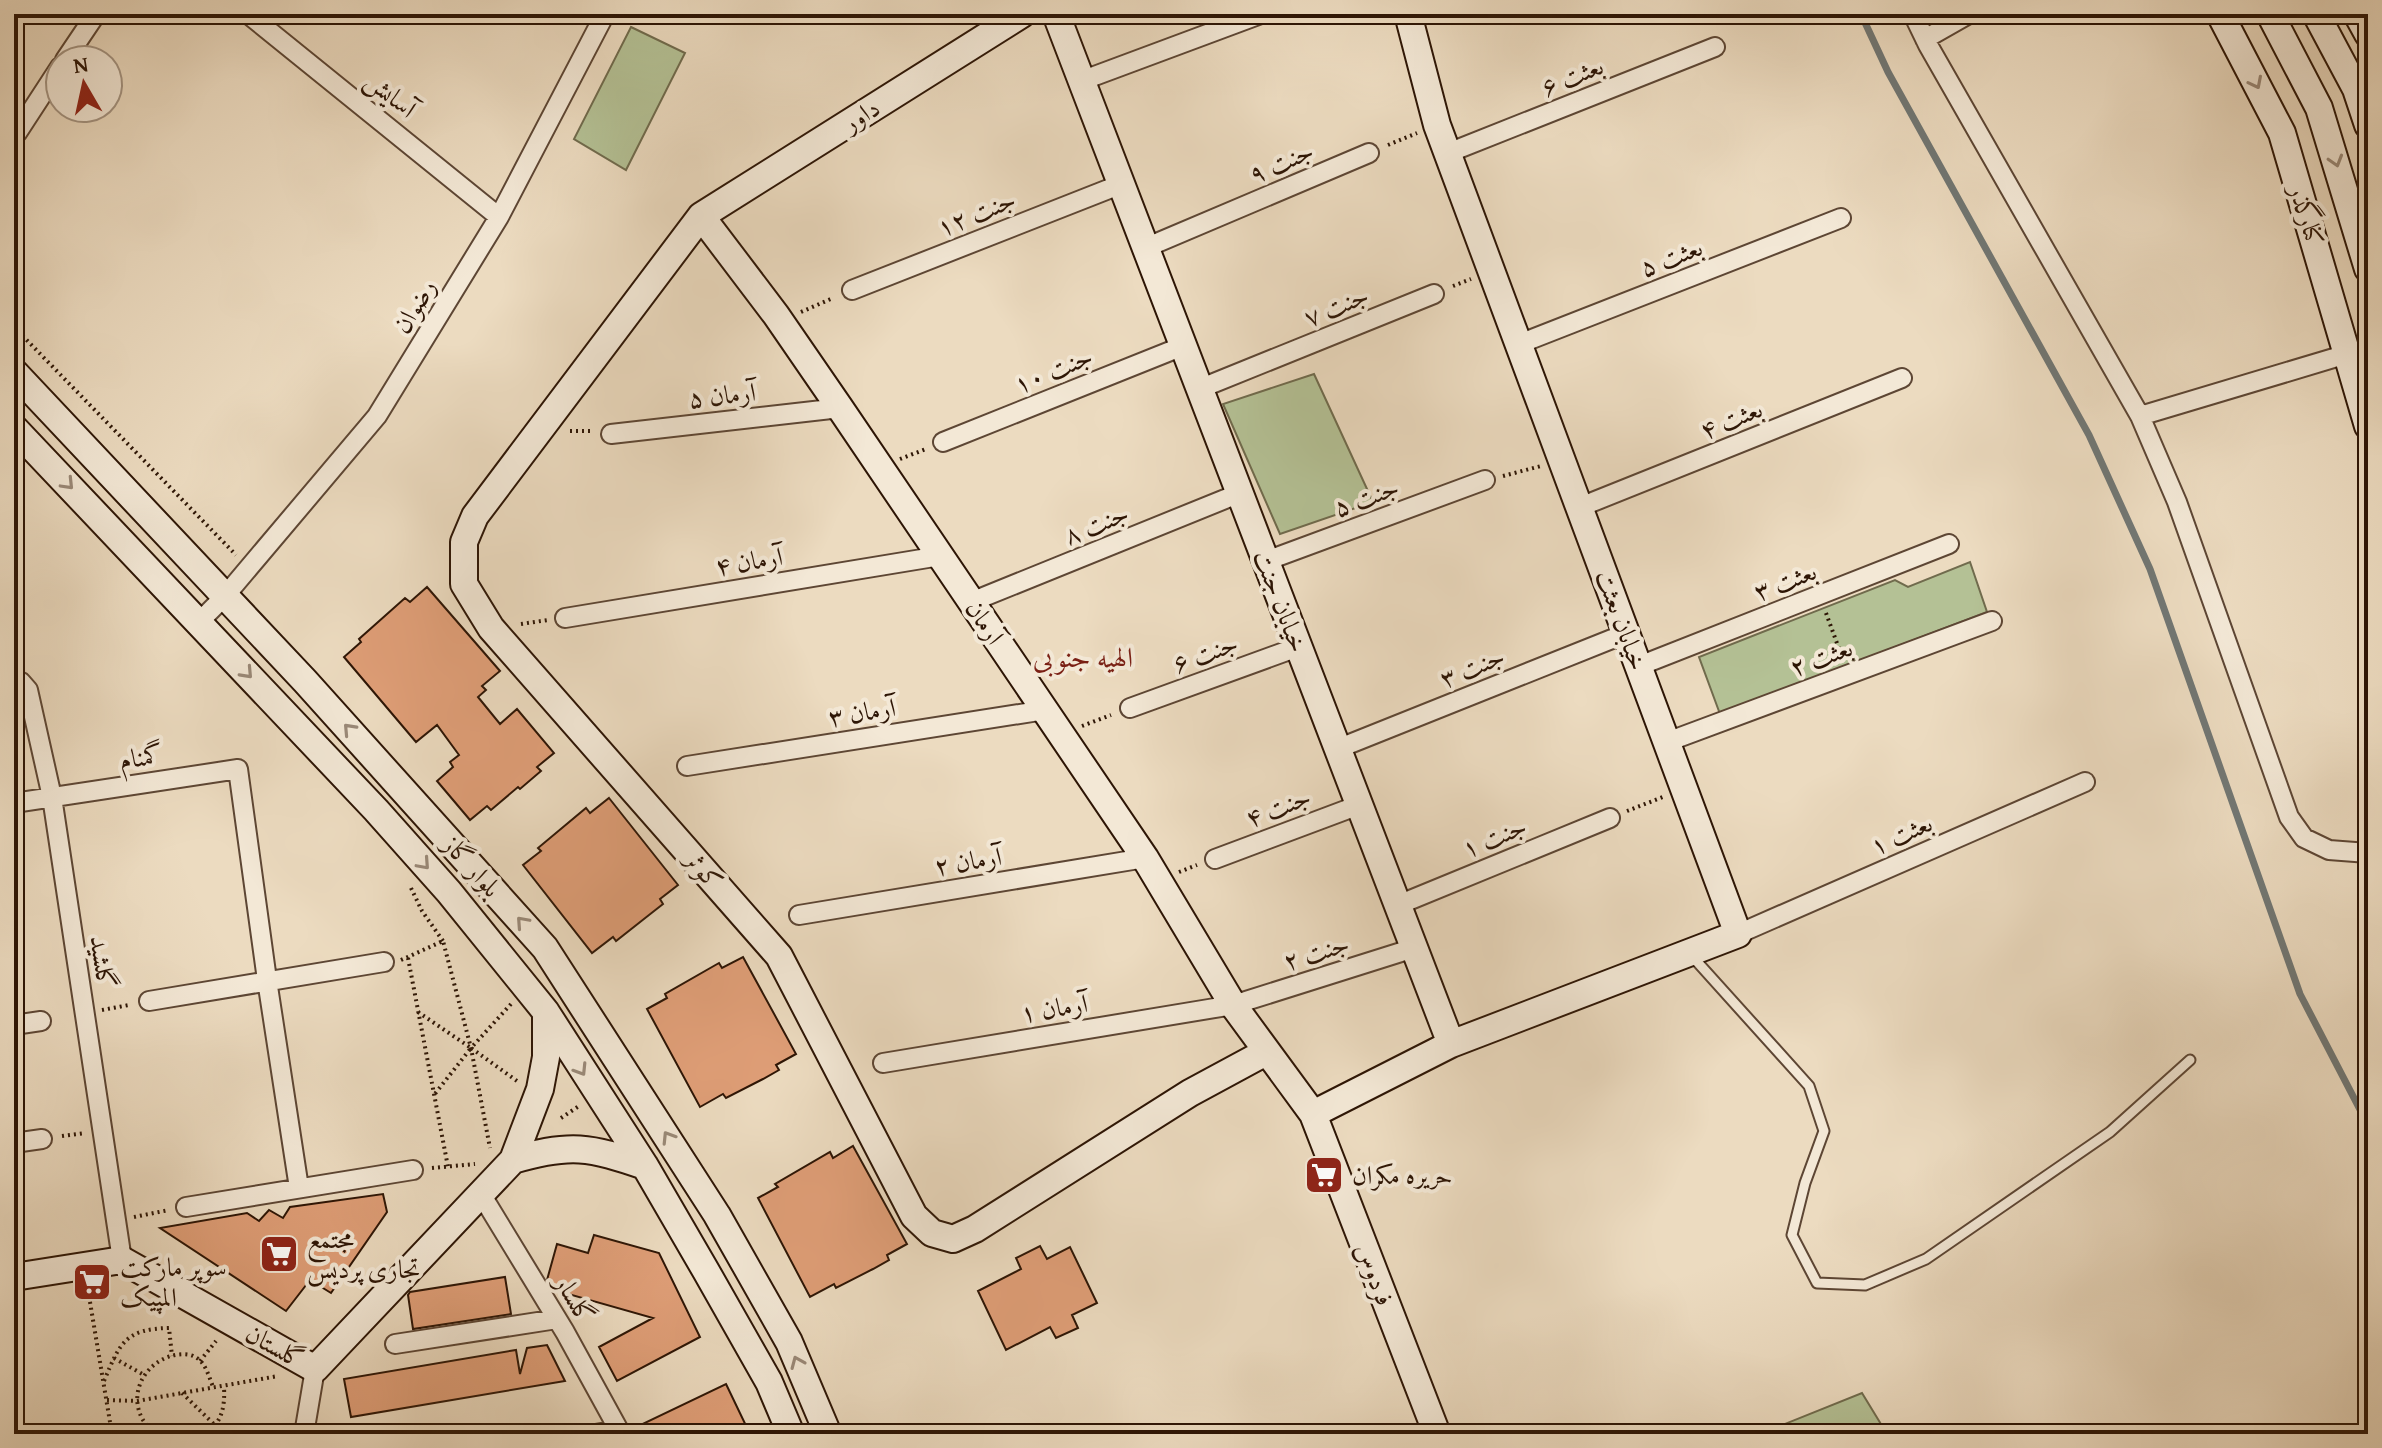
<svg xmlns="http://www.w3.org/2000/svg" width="2382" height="1448" viewBox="0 0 2382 1448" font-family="'Gentium Book Plus',Amiri,serif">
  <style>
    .green { fill: #b4c195; stroke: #706b4d; stroke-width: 2 }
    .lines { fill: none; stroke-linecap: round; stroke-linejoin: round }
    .stream { stroke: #717774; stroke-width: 7 }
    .building { fill: #df9e77; stroke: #2d1505; stroke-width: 2 }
    .lane-casing { stroke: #5d4634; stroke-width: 13 }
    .street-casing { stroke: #5d4634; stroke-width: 22 }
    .secondary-casing { stroke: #2d1505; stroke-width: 30 }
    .path { stroke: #2d1505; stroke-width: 4; stroke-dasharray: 2 4; stroke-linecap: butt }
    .lane { stroke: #f3e8d6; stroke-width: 9 }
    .street { stroke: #f3e8d6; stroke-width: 18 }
    .secondary { stroke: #f3e8d6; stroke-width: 26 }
    .oneway { stroke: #9a8978 }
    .labels { text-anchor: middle; stroke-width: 8; stroke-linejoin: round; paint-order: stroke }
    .street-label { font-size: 26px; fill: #2d1505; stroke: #f3e8d6 }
    .poi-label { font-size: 26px; fill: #2d1505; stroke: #f3e8d6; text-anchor: start }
    .neighbourhood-label { font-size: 28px; fill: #7a1f14; stroke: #f3e8d6 }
  </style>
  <rect width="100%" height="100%" fill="#ecdbc0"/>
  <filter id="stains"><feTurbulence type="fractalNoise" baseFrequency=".0025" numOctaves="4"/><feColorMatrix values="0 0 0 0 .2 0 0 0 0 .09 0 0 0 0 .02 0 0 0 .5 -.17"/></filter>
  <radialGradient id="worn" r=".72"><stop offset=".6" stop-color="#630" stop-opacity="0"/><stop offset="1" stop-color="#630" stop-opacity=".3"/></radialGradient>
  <path class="green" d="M631 27 685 53 626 170 574 139Z
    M1314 374 1373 502 1280 534 1223 404Z
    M1970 562 1987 612 1720 714 1699 657 1895 580 1908 587Z
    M1862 1393 1887 1434H1760Z"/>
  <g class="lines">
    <path class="stream" d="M1861 14 1888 72 2089 435 2150 569 2300 994 2368 1125"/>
  </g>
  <path class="building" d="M427 587 500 671 482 686 486 690 478 697 500 724 517 709 554 753 537 767 541 771 520 789 518 787 491 810 487 806 470 820 437 781 453 767 450 762 459 755 437 725 416 742 344 657 361 642 359 639 405 598 410 602Z
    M609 798 678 885 660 899 663 904 649 915 616 941 613 937 592 953 523 865 541 851 538 848 586 808 590 813Z
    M743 957 796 1054 776 1065 779 1070 763 1079 726 1098 723 1094 700 1107 647 1009 667 998 665 994 719 963 722 968Z
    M853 1146 907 1244 887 1255 889 1260 873 1269 836 1288 834 1284 810 1297 758 1198 778 1187 775 1184 830 1152 833 1158Z
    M383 1194 387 1212 331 1293 310 1280 286 1311 160 1228 247 1213 259 1221 269 1210 283 1218 290 1207Z
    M594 1235 659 1253 700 1337 617 1381 599 1347 653 1318 554 1290 547 1280 557 1244 588 1253Z
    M1040 1246 1047 1259 1070 1247 1097 1303 1072 1315 1078 1328 1056 1338 1050 1327 1006 1350 978 1291 1021 1269 1016 1258Z
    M505 1277 511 1314 413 1329 408 1295 410 1292Z
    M547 1345 565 1381 351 1417 344 1379 516 1350 520 1374 527 1348Z
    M726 1384 750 1434H633L632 1429Z"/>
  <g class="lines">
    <defs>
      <path id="lane" d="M1691 955 1809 1086 1824 1131 1805 1183 1792 1235 1817 1283 1865 1285 1926 1259 2110 1132 2190 1060"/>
      <path id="street" d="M248 14 499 217
        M1913 14 1928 45 2140 416 2177 502 2289 817 2304 838 2329 850 2368 853
        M1925 39 1969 14
        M65 60 96 14
        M1081 81 1261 14
        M14 132 17 133 60 67
        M1448 153 1715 47
        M1145 248 1369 153
        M852 290 1119 185
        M1519 344 1841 218
        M1199 389 1434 294
        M2140 416 2347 354
        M611 434 840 408
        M943 442 1183 346
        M1580 507 1902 378
        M1266 561 1485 480
        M971 602 1240 493
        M565 618 940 556
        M199 622 225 596 377 416 499 217 605 14
        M1639 666 1949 544
        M14 682H21L28 690 52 797 122 1260
        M1130 708 1298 647
        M1667 742 1992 621
        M1337 749 1627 633
        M687 766 1045 710
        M14 803 238 769 267 980 299 1188
        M1215 859 1359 805
        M1398 905 1610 818
        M799 915 1145 858
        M1738 934 2085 782
        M149 1001 384 962
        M14 1025 41 1021
        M883 1063 1233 1005 1414 948
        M14 1143 42 1139
        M481 1194 565 1332 621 1434
        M186 1207 413 1170
        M395 1344 557 1319
        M304 1434 315 1369
        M595 1434 619 1430"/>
      <path id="secondary" d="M1022 14 701 216 475 516 464 542V584L491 628 779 956 914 1216 932 1233 953 1239 975 1229 1190 1093 1266 1052
        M1056 14 1451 1044 1313 1114
        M1408 14 1437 125 1738 934 1451 1044
        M2220 14 2282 133 2368 426
        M2270 14 2319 108 2368 269
        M2316 14 2356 89 2368 125
        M2357 14 2368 34
        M701 216 776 315 840 408 1145 858 1233 1005 1313 1114 1437 1434
        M14 372 305 681 545 948 717 1215 789 1342 828 1434
        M14 428 376 810 449 892 546 1012 645 1166 706 1271 769 1382 791 1434
        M546 1012V1057L540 1089 513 1160C570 1143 590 1147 645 1166
        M14 1277 122 1260 315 1369 513 1160"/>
    </defs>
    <use href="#lane" class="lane-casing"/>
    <use href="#street" class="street-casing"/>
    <use href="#secondary" class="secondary-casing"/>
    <path class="path" d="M1388 145 1417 133
      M1453 286 1471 279
      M801 312 833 298
      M14 327 236 555
      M570 431H593
      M900 459 926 449
      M1503 476 1541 466
      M1826 613 1842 657
      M521 624 548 620
      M1082 726 1111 715
      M1627 811 1663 797
      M1179 872 1197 865
      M411 888 422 911 443 941
      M408 958 448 1167
      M401 960 443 941 471 1048 490 1148
      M511 1004 471 1048 517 1081
      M102 1010 129 1005
      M418 1012 471 1048 434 1095
      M561 1118 579 1106
      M62 1136 85 1133
      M432 1168 475 1164
      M134 1217 169 1210
      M88 1290 112 1434
      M114 1358 144 1375
      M200 1361 216 1341
      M104 1381C120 1343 125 1329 169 1328L172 1356
      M182 1393 224 1434
      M107 1400 137 1401 278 1376
      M156 1434C152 1430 146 1425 143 1420 128 1394 144 1364 171 1356 178 1354 189 1353 195 1357 206 1362 209 1378 214 1389
      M206 1434C222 1422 225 1407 224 1387"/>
    <use href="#lane" class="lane"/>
    <use href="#street" class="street"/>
    <use href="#secondary" class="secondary"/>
  </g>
  <defs><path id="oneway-chevron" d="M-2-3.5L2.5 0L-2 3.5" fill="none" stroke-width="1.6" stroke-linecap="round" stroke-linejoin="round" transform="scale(2)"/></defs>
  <g class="oneway">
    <use href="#oneway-chevron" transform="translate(2256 83) rotate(63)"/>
    <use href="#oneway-chevron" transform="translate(2336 161) rotate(73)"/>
    <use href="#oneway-chevron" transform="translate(68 484) rotate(46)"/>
    <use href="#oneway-chevron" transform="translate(247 673) rotate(47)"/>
    <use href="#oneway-chevron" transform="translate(349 729) rotate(-133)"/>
    <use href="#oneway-chevron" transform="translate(424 864) rotate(48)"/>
    <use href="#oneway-chevron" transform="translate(522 922) rotate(-132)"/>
    <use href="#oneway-chevron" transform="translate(581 1070) rotate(58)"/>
    <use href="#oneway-chevron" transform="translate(668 1137) rotate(-122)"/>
    <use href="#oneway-chevron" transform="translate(797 1362) rotate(-113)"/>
  </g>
  <defs>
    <symbol id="supermarket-square" viewBox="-11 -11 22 22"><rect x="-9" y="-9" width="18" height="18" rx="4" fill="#8f2418" stroke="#f3e8d6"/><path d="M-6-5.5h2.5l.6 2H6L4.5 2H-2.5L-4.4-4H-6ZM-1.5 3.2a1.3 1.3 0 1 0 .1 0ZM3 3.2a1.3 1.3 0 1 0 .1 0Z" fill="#fff"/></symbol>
  </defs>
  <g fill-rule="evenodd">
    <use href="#supermarket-square" x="1302" y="1153" width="44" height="44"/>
    <use href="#supermarket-square" x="257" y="1232" width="44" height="44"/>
    <use href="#supermarket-square" x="70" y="1260" width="44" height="44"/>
  </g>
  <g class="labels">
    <g class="street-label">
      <text transform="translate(1572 76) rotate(-22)" y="9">بعثت ۶</text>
      <text transform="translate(391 94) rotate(39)" y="9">آسایش</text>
      <text transform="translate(861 115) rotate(-32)" y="9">داور</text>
      <text transform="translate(1281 162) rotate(-23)" y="9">جنت ۹</text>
      <text transform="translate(976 213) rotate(-22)" y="9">جنت ۱۲</text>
      <text transform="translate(2307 215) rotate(73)" y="9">کنارگذر</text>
      <text transform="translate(1671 257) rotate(-21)" y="9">بعثت ۵</text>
      <text transform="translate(414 306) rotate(-59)" y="9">رضوان</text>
      <text transform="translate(1336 306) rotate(-22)" y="9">جنت ۷</text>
      <text transform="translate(1053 370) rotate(-22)" y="9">جنت ۱۰</text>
      <text transform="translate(722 395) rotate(-6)" y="9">آرمان ۵</text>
      <text transform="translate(1731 419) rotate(-22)" y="9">بعثت ۴</text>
      <text transform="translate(1366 497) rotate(-20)" y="9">جنت ۵</text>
      <text transform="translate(1096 524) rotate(-22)" y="9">جنت ۸</text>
      <text transform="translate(749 561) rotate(-9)" y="9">آرمان ۴</text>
      <text transform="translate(1785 581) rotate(-21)" y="9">بعثت ۳</text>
      <text transform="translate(1281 601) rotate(69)" y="9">خیابان جنت</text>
      <text transform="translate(1622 620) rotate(70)" y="9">خیابان بعثت</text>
      <text transform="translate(985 622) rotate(56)" y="9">آرمان</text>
      <text transform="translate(1205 653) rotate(-20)" y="9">جنت ۶</text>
      <text transform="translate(1821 657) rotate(-20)" y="9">بعثت ۲</text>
      <text transform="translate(1472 667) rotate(-22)" y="9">جنت ۳</text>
      <text transform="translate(862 712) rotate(-9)" y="9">آرمان ۳</text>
      <text transform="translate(141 757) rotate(-8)" y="9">گمنام</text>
      <text transform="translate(1278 807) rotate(-21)" y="9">جنت ۴</text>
      <text transform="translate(1901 834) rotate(-24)" y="9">بعثت ۱</text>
      <text transform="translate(1494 837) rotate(-22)" y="9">جنت ۱</text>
      <text transform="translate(968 861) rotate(-9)" y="9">آرمان ۲</text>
      <text transform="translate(472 866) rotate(48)" y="9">بلوار گاز</text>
      <text transform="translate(704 870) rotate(49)" y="9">کوثر</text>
      <text transform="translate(1316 952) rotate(-17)" y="9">جنت ۲</text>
      <text transform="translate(103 962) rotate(81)" y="9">گلشید</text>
      <text transform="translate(1054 1008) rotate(-9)" y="9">آرمان ۱</text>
      <text transform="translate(1375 1274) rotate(69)" y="9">فردوس</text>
      <text transform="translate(575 1299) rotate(59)" y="9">گلسار</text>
      <text transform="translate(275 1346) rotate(29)" y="9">گلستان</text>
    </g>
    <g class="poi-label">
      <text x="1352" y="1184">حریره مکران</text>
      <text x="307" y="1248">مجتمع<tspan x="307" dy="30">تجاری پردیس</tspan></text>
      <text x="120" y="1276">سوپر مارکت<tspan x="120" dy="30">المپیک</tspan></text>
    </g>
    <g class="neighbourhood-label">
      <text x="1083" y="667">الهیه جنوبی</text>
    </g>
  </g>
  <rect width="2382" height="1448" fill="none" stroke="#ecdbc0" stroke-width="48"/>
  <rect x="16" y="16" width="2350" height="1416" fill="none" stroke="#2d1505" stroke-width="4"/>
  <rect x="24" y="24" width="2334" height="1400" fill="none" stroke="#2d1505" stroke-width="2"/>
  <g transform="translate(84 84) rotate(351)"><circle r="38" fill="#f3e8d6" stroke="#a49482" stroke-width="2"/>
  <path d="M0-6L14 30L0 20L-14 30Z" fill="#8f2418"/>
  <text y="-12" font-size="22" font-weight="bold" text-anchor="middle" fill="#2d1505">N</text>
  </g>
  <rect width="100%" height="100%" filter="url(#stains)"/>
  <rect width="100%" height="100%" fill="url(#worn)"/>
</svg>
